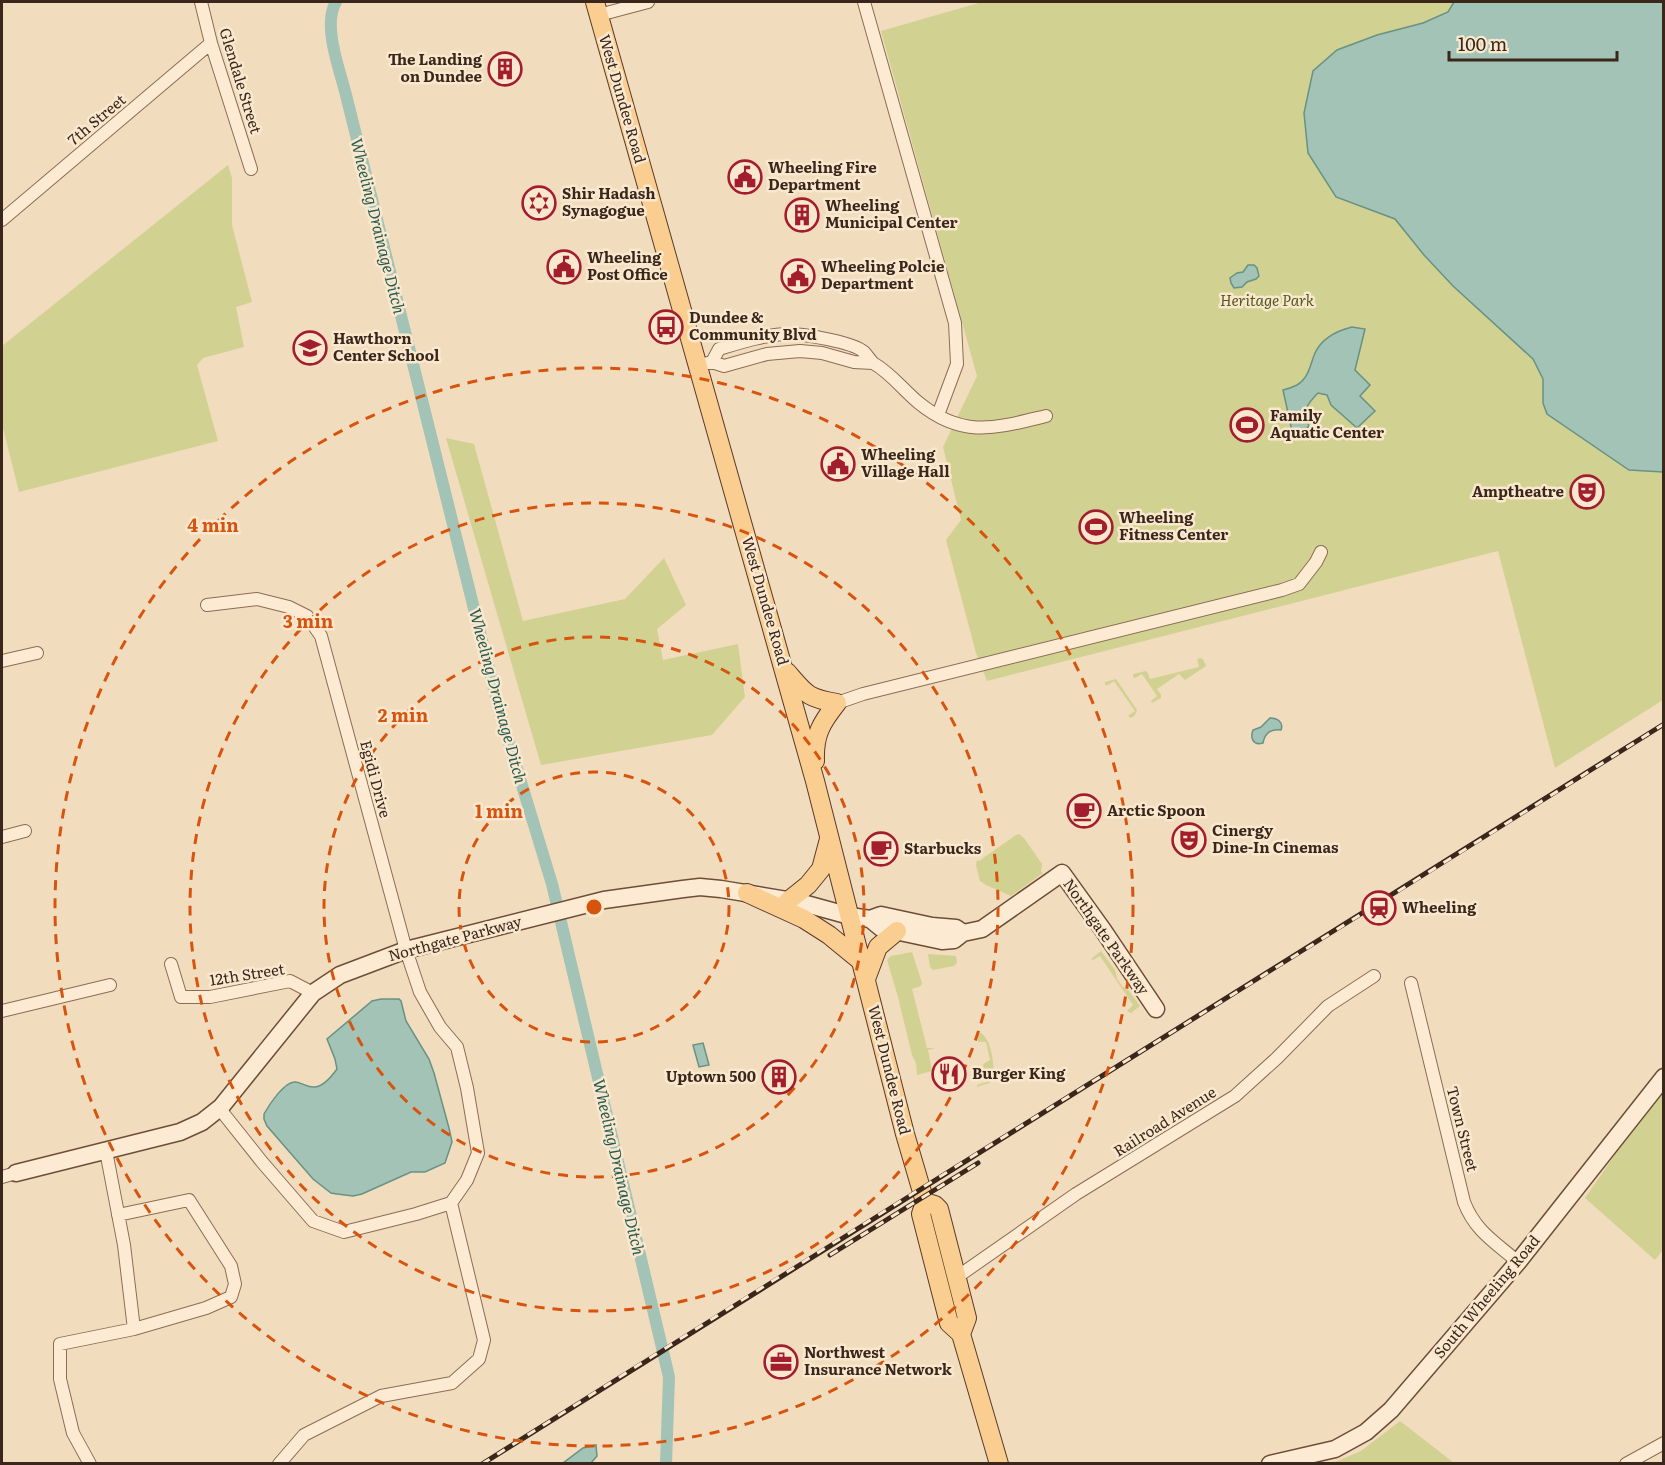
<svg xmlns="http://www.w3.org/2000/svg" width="1665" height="1465" viewBox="0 0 1665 1465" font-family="Literata,serif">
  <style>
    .green { fill: #d1d191 }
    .water { fill: #a2c3b5; stroke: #689283; stroke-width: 1.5 }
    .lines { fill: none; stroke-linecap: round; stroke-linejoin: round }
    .canal { stroke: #a2c3b5; stroke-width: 12 }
    .street-casing { stroke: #8c6c55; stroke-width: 14 }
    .secondary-casing { stroke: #6e4d38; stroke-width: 19 }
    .primary-casing { stroke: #593a2a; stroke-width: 20 }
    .street { stroke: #fcebd2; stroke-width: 12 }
    .secondary { stroke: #fcebd2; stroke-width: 16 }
    .primary { stroke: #facd91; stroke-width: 18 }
    .rail-casing { stroke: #3a261b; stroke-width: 5 }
    .rail { stroke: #f9e8ce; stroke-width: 3; stroke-dasharray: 9; stroke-linecap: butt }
    .ring { fill: none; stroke: #d7540e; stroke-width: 3; stroke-dasharray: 10 8 }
    .labels { text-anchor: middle; stroke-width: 5; stroke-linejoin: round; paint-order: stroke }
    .poi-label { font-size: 15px; font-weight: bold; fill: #3a261b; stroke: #f9e8ce; text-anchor: start }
    .street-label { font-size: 15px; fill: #3a261b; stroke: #f9e8ce }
    .park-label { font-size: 15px; font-style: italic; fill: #51591f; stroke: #f9e8ce }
    .water-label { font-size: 16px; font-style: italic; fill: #285c52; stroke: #f9e8ce }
    .centre { fill: #d7540e; stroke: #f9e8ce; stroke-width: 3 }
    .ring-label { font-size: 18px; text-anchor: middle; font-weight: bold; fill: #d7540e; stroke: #f9e8ce; stroke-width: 5; stroke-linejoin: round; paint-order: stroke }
  </style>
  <rect width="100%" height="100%" fill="#f2dcbe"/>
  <path class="green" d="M982 2H1663V700L1555 768 1498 551 987 681 976 653 946 540 961 520 943 447 977 376 881 31Z
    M228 165 232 178V225L252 302 236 307 244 347 203 358 197 365 218 441 19 492 2 424V346Z
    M446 438 474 444 523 621 625 599 664 558 686 605 657 629 663 660 738 644 745 697 712 735 541 765Z
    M1200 658 1203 659 1206 666 1185 680 1179 674 1157 689 1161 695V698L1152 703 1151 701 1157 696 1142 674 1135 678 1133 677V674L1146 671 1148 673 1150 679 1199 667 1197 659Z
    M1116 679 1137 710 1135 715 1131 718 1128 716 1135 711 1114 681 1108 685H1105V682Z
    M1019 834 1024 838 1042 864 1041 871 1043 873 1011 896 986 885 980 881 976 865 977 860 979 861 1016 835Z
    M1101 951 1115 970 1117 979 1123 987 1129 991 1140 1006 1131 1013 1127 1011 1133 1005 1100 956 1093 960 1091 959Z
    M912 952 922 983 921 986 912 989 927 1048H935L928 1050 932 1071 917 1075 916 1063 912 1055 898 997 887 960 891 956Z
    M928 954 956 956 957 963 954 966 933 970 930 967Z
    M981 1033C993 1042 993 1063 994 1076L989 1083 977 1087V1085L987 1082 983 1064 990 1060 986 1042H978L977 1034Z
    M1663 1089V1250L1655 1260 1585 1198 1639 1120Z
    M1400 1421 1454 1463H1333L1361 1451Z"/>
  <path class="water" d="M1454 2H1663V472L1629 470 1547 414 1543 403V379L1533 359 1453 286 1424 255 1395 219 1336 197 1308 153 1304 113 1313 71 1337 50 1377 35 1423 23 1448 12Z
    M1248 265H1254L1257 268 1259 276 1256 279 1247 282 1242 287 1234 288 1231 283 1230 278 1237 273 1243 272Z
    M1352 327 1365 329 1355 370 1370 385 1360 396 1375 411 1357 428 1331 405 1327 395 1318 393C1305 406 1304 409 1309 427L1292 431 1283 390C1288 389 1293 387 1297 385 1309 378 1310 365 1315 353 1322 338 1336 331 1352 327Z
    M1270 718C1277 718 1284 722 1281 730 1270 729 1265 733 1263 743 1253 746 1250 738 1253 730L1261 727Z
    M381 999H399L401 1001 406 1021 429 1059 434 1073 449 1128 452 1142 445 1163 425 1172H411L362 1194 353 1196 337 1194 331 1193 313 1179 267 1126 264 1119V1114C269 1105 285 1080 296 1082 303 1083 308 1088 315 1087 324 1086 332 1076 337 1069L335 1059 327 1039 372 1001Z
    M703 1043 709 1065 699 1067 693 1045Z
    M596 1445 597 1456 591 1463H563L583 1448Z"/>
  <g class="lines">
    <path class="canal" d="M336 2C322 25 340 70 346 95L500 713 552 884 669 1377 666 1464"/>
    <defs>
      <path id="street" d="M201 2 211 43 251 169
        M864 2 955 323 957 364 938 415
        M599 15 648 2
        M2 220 211 43
        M873 363C891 373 903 390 919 403 963 439 996 428 1046 416
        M699 365 712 362 724 366 767 354 800 351 822 353 854 362 873 363C870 360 867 355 864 352 853 342 804 334 788 334 767 334 739 343 719 349L712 362
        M207 605 257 599 289 607 307 616 321 636 406 950 420 992 440 1027 457 1047 467 1088 478 1153 467 1180 451 1203 416 1214 344 1232 313 1221 262 1162 219 1108
        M2 661 37 653
        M837 703 863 694 1282 590 1299 584 1316 562 1321 552
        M2 837 25 831
        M171 964 181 997H210L290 981 313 993
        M1411 983 1464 1202C1475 1231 1495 1242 1518 1262
        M2 1011 110 985
        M2 1177 16 1173
        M118 1215 189 1200 231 1266 235 1284 231 1297 206 1308 134 1329
        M957 1277 1076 1194 1235 1096 1277 1058 1328 1006 1374 976
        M90 1464 73 1433 60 1379V1344L134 1329 124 1245 106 1151
        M279 1464 304 1435 381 1396 452 1383 479 1359 484 1340 451 1203
        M1626 1464 1664 1443"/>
      <path id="secondary" d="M870 919 881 928 942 941 954 940 963 933 982 929 1062 873 1103 930 1156 1009
        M16 1173 180 1132 202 1122 221 1107 313 993 340 975 406 950 604 900 683 889 700 887 721 889 799 902 850 916 870 919 881 915 932 926 956 928 963 933
        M1270 1464 1335 1449 1366 1432 1391 1410 1518 1262 1664 1077"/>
      <path id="primary" d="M595 2 815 781 905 1134 925 1202 921 1214 949 1323 961 1334 999 1464
        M787 672C806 694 807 698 837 703 821 723 814 735 815 761
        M747 893 804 919 829 935 862 962
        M788 901 808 885 821 869 829 839
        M866 979 878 947 897 931
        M925 1202 935 1205 939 1209 967 1318 961 1334"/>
    </defs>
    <use href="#street" class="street-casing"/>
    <use href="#secondary" class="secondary-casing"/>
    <use href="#primary" class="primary-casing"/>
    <use href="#street" class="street"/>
    <use href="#secondary" class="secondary"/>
    <use href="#primary" class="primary"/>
    <defs>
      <path id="rail" d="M830 1255 978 1163
        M482 1464C874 1215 1271 973 1664 724"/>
    </defs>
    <use href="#rail" class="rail-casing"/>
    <use href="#rail" class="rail"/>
  </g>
  <g class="ring">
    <circle cx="594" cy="907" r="135"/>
    <circle cx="594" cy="907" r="270"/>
    <circle cx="594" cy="907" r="404"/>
    <circle cx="594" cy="907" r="539"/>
  </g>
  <defs>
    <symbol id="building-ring" viewBox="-11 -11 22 22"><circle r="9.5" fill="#f9e8ce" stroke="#a21e2f" stroke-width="1.5"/><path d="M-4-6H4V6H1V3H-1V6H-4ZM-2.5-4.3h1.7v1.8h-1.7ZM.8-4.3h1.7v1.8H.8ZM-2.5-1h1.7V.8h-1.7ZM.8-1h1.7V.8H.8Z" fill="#a21e2f"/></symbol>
    <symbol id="civic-ring" viewBox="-11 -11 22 22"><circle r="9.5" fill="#f9e8ce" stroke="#a21e2f" stroke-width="1.5"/><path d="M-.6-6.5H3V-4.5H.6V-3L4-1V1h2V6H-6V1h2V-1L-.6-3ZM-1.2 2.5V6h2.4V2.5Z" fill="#a21e2f"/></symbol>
    <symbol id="synagogue-ring" viewBox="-11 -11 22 22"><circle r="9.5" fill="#f9e8ce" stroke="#a21e2f" stroke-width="1.5"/><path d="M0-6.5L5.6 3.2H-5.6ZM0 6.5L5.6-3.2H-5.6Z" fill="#a21e2f"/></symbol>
    <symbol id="bus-ring" viewBox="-11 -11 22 22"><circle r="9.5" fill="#f9e8ce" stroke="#a21e2f" stroke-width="1.5"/><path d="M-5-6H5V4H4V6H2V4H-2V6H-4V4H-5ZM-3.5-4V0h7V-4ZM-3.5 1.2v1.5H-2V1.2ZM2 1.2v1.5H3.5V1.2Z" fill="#a21e2f"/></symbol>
    <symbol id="school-ring" viewBox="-11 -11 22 22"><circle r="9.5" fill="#f9e8ce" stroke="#a21e2f" stroke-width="1.5"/><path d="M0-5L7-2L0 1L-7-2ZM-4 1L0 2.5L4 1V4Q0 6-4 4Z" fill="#a21e2f"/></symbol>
    <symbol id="stadium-ring" viewBox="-11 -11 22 22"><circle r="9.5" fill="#f9e8ce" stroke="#a21e2f" stroke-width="1.5"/><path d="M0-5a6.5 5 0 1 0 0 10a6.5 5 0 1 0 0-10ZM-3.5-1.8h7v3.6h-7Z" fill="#a21e2f"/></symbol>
    <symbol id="theatre-ring" viewBox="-11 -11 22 22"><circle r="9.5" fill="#f9e8ce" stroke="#a21e2f" stroke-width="1.5"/><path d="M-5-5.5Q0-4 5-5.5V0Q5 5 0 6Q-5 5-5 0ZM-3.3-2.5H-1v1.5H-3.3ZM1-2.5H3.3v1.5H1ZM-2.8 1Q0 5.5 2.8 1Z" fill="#a21e2f"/></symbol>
    <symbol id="cafe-ring" viewBox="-11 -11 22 22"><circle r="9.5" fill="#f9e8ce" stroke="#a21e2f" stroke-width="1.5"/><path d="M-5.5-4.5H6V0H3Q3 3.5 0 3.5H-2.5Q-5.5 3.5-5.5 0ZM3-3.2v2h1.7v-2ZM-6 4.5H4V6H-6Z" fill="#a21e2f"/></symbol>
    <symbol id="station-ring" viewBox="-11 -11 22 22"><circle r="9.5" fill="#f9e8ce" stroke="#a21e2f" stroke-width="1.5"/><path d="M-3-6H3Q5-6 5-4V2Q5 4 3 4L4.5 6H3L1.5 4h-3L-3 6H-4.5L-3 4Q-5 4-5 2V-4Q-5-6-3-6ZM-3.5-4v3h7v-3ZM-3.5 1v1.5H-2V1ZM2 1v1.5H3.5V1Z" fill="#a21e2f"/></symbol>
    <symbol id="restaurant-ring" viewBox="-11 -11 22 22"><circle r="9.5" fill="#f9e8ce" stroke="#a21e2f" stroke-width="1.5"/><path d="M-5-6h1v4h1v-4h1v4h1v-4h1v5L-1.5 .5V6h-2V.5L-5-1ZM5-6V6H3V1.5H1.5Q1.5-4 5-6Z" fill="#a21e2f"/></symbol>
    <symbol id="office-ring" viewBox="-11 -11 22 22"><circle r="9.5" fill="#f9e8ce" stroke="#a21e2f" stroke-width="1.5"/><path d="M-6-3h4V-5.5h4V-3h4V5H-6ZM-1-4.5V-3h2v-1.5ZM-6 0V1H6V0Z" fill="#a21e2f"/></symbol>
  </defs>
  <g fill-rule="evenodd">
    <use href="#building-ring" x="486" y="50" width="38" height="38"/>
    <use href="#civic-ring" x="726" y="158" width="38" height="38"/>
    <use href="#synagogue-ring" x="520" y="184" width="38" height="38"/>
    <use href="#building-ring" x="783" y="196" width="38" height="38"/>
    <use href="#civic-ring" x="545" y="248" width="38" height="38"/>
    <use href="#civic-ring" x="779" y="257" width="38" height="38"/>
    <use href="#bus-ring" x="647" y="308" width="38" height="38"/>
    <use href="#school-ring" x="291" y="329" width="38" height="38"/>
    <use href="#stadium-ring" x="1228" y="406" width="38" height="38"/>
    <use href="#civic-ring" x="819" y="445" width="38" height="38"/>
    <use href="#theatre-ring" x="1568" y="473" width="38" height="38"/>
    <use href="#stadium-ring" x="1077" y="508" width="38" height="38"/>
    <use href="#cafe-ring" x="1065" y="792" width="38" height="38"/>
    <use href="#theatre-ring" x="1170" y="821" width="38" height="38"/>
    <use href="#cafe-ring" x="862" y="830" width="38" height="38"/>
    <use href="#station-ring" x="1360" y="889" width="38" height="38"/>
    <use href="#restaurant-ring" x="930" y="1055" width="38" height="38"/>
    <use href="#building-ring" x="760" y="1058" width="38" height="38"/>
    <use href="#office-ring" x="762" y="1343" width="38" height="38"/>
  </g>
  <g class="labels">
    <g class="poi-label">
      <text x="482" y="65" text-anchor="end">The Landing<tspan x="482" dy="17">on Dundee</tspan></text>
      <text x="768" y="173">Wheeling Fire<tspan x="768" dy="17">Department</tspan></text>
      <text x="562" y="199">Shir Hadash<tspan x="562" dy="17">Synagogue</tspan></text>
      <text x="825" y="211">Wheeling<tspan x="825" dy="17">Municipal Center</tspan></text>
      <text x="587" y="263">Wheeling<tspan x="587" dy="17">Post Office</tspan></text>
      <text x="821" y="272">Wheeling Polcie<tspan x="821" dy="17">Department</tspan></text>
      <text x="689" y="323">Dundee &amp;<tspan x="689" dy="17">Community Blvd</tspan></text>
      <text x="333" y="344">Hawthorn<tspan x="333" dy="17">Center School</tspan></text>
      <text x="1270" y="421">Family<tspan x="1270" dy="17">Aquatic Center</tspan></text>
      <text x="861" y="460">Wheeling<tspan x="861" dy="17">Village Hall</tspan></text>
      <text x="1564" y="497" text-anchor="end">Amptheatre</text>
      <text x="1119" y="523">Wheeling<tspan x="1119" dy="17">Fitness Center</tspan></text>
      <text x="1107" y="816">Arctic Spoon</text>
      <text x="1212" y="836">Cinergy<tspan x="1212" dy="17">Dine-In Cinemas</tspan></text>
      <text x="904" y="854">Starbucks</text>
      <text x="1402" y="913">Wheeling</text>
      <text x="972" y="1079">Burger King</text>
      <text x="756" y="1082" text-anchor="end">Uptown 500</text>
      <text x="804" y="1358">Northwest<tspan x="804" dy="17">Insurance Network</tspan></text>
    </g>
    <g class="street-label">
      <text transform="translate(240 81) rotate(73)" y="5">Glendale Street</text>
      <text transform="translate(622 99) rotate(74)" y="5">West Dundee Road</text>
      <text transform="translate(97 120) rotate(-40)" y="5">7th Street</text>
      <text transform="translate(765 601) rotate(74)" y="5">West Dundee Road</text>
      <text transform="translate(375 779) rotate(75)" y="5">Egidi Drive</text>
      <text transform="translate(1106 937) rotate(55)" y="5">Northgate Parkway</text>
      <text transform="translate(455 939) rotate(-15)" y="5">Northgate Parkway</text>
      <text transform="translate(247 975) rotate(-9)" y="5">12th Street</text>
      <text transform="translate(889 1070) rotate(76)" y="5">West Dundee Road</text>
      <text transform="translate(1165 1122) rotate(-32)" y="5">Railroad Avenue</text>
      <text transform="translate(1462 1129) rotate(76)" y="5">Town Street</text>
      <text transform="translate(1487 1297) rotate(-50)" y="5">South Wheeling Road</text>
    </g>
    <g class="park-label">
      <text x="1267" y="306">Heritage Park</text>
    </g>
    <g class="water-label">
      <text transform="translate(378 226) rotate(76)" y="6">Wheeling Drainage Ditch</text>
      <text transform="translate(498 696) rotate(75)" y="6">Wheeling Drainage Ditch</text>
      <text transform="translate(619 1167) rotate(77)" y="6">Wheeling Drainage Ditch</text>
    </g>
  </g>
  <circle cx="594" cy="907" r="9" class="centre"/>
  <g class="ring-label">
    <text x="213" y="532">4 min</text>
    <text x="308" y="628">3 min</text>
    <text x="403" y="722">2 min</text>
    <text x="499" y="818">1 min</text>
  </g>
  <rect width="1665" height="1465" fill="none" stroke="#3a261b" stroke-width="6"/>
  <path d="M1449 51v9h168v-9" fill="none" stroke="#3a261b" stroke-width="3"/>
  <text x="1458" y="51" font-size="18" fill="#3a261b" stroke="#f9e8ce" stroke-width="4.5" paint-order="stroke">100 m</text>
</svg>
